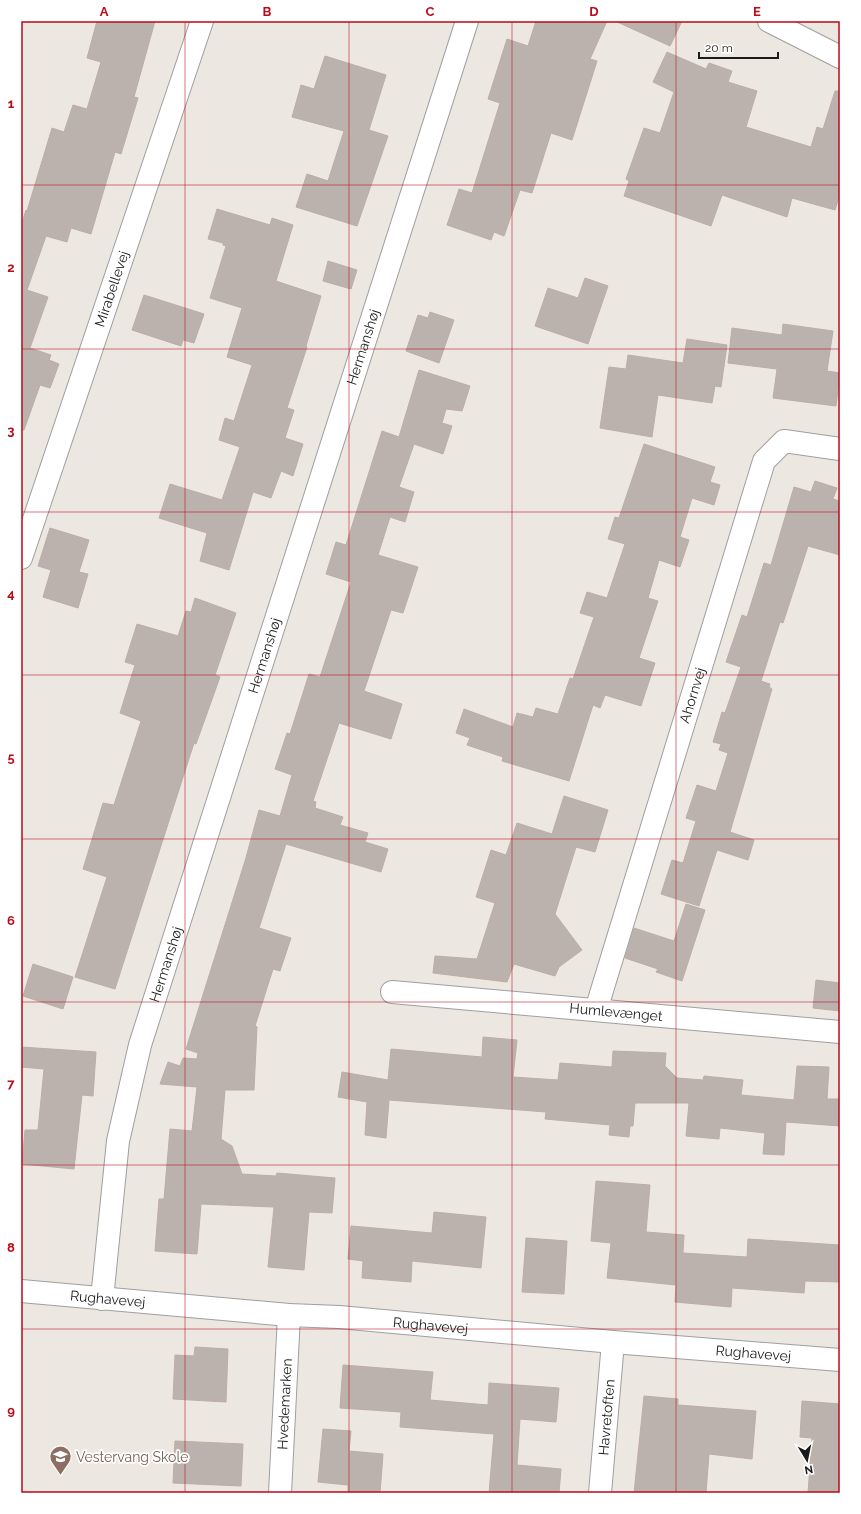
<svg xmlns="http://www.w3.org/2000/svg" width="861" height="1514" viewBox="0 0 861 1514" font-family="Raleway,sans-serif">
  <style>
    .building { fill: #bcb2ad; stroke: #bdada4 }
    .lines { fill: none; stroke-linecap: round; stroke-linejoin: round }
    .minor-casing { stroke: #9f9f9f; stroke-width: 24 }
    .tertiary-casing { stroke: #9f9f9f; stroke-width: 24 }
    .minor { stroke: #fff; stroke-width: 22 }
    .tertiary { stroke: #fff; stroke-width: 22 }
    .grid { fill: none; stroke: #bb0a19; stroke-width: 1; stroke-opacity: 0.55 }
    .labels { text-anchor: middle; stroke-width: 3.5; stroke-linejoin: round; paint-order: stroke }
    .street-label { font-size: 14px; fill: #1b1b1b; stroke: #fff }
    .education-label { font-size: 14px; fill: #785e54; stroke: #fff; text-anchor: start }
    .neatline { fill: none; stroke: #bb0a19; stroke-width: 1.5 }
    .grid-label { font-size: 13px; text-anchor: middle; font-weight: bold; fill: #bb0a19 }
  </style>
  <rect width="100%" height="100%" fill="#ece7e1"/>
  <path class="building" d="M97 21H155L134 97 138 98 121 154 115 152 91 234 71 228 67 242 46 236 27 290 48 297 30 348 51 355 49 360 59 364 50 388 40 385 24 430H21V226L26 210 27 211 52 128 64 132 73 105 87 109 101 62 87 58Z
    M536 21H607L590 59 597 61 572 140 551 133 532 193 520 190 504 236 494 232 491 240 447 225 459 189 472 193 500 103 488 99 507 39 528 46Z
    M615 21H682L670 46Z
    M667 52 706 69 709 63 732 71 728 82 757 91 746 127 811 147 817 127 823 129 835 91H840V194L835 210 792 198 787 217 722 195 711 226 624 196 629 181 626 179 644 128 660 133 674 92 653 82Z
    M325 56 386 75 369 130 388 136 357 226 296 207 307 174 328 181 344 131 292 117 301 85 314 89Z
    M217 209 270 225 272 218 293 225 276 281 321 296 306 346 307 347 287 408 294 410 285 438 303 444 293 476 281 471 271 498 253 492 229 570 200 561 207 533 159 518 170 484 222 500 240 447 219 440 225 418 234 421 252 365 227 357 242 308 210 298 226 246 223 245V243L208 239Z
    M328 261 357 270 351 289 323 281Z
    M585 278 608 286 588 344 535 326 548 288 578 298Z
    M144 295 204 314 194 343 183 340 181 346 132 330Z
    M430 312 454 320 439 363 406 351 418 315 428 318Z
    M783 324 833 331 827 371 840 373 836 406 773 398 777 369 728 363 732 328 782 335Z
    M687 339 727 345 721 387 715 386 712 403 658 395 652 437 600 428 609 367 626 369 628 355 683 363Z
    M419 370 470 386 462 411 446 409 442 423 452 426 443 454 414 444 399 487 414 492 405 522 390 517 378 555 418 567 403 613 391 610 364 691 402 704 391 739 339 723 313 801 316 802 315 808 343 817 340 825 368 833 365 842 388 849 381 872 286 844 259 928 291 938 280 971 273 969 255 1026 257 1027 254 1090H225L221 1139 232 1146 242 1174 276 1176 277 1173 335 1178 332 1213 309 1212 304 1270 268 1267 274 1207 201 1204 197 1254 155 1251 159 1199H164L170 1129 192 1131 197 1087 160 1084 168 1062 180 1066 183 1058 197 1059 198 1053 186 1049 245 861 259 810 280 816 292 775 275 769 287 733 290 734 309 674 320 677 351 582 326 574 336 542 346 545 382 431 399 437Z
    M644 444 715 467 710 482 720 485 714 505 692 498 680 537 689 540 680 567 659 560 648 598 658 601 639 658 655 663 641 706 605 695 600 708 593 705 569 781 502 761 503 757 467 745 470 738 456 733 464 709 513 727 517 713 533 717 536 708 558 714 570 678 573 679 594 617 580 613 587 592 607 598 625 544 608 539 615 517 619 518Z
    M815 481 837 488 833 499 840 501V555L808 546 783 623 780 622 761 681 770 684 769 687 772 689 730 832 754 840 748 860 717 850 699 906 661 894 672 860 683 863 696 821 686 818 697 785 716 791 728 753 719 750 721 744 713 742 722 712 725 713 741 667 726 662 742 615 747 617 764 563 771 565 794 487 811 492Z
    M50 528 89 540 79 572 88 574 78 608 43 597 51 570 38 566Z
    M195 598 236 613 215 675 220 677 196 744 194 743 115 989 75 977 107 877 83 869 103 803 114 805 141 721 120 713 135 665 125 662 137 624 178 636 186 611 191 612Z
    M564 796 608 810 595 852 576 847 555 914 582 950 559 967 555 976 514 964 507 982 433 973 435 956 477 959 495 903 476 897 491 850 506 855 517 823 552 834Z
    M686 904 705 910 682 981 656 972 658 969 625 958 634 928 674 941Z
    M33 964 73 977 63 1009 23 996Z
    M816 980 840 983V1011L813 1008Z
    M483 1037 517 1040 513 1077 558 1080 560 1063 612 1067 613 1051 666 1053 665 1066 677 1078 703 1080 704 1076 743 1080 741 1095 794 1100 797 1066 829 1067 827 1099H840V1126L786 1122 784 1155 763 1154 765 1133 720 1128 719 1139 686 1136 689 1103H635L633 1126H630L629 1137 609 1135 610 1125 545 1119 546 1112 389 1100 386 1138 365 1135 367 1102 338 1097 342 1072 388 1080 391 1049 482 1057Z
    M21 1047 96 1052 93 1096 82 1095 74 1169 22 1164 25 1130H38L44 1069 21 1067Z
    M596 1181 650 1185 646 1232 684 1235 683 1253 747 1257 748 1239 840 1245V1282L805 1281 804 1293 732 1288 731 1307 675 1302 676 1285 607 1278 611 1243 591 1241Z
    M434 1212 486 1217 481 1268 412 1261 411 1282 362 1278 363 1261 348 1259 351 1226 432 1233Z
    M526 1238 567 1241 564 1294 522 1292Z
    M195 1347 228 1349 226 1402 173 1399 175 1355 194 1356Z
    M343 1365 433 1372 430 1400 488 1405 489 1383 559 1388 556 1422 520 1419 517 1465 561 1469 559 1493H489L494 1434 400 1427 401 1412 340 1408Z
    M644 1396 678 1399V1405L756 1411 752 1459 709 1454 706 1493H634Z
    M802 1401 840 1404V1493H808L812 1438 800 1437Z
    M323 1429 351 1431 349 1451 383 1454 380 1493H348V1485L318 1482Z
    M175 1441 243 1444 241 1486 173 1483Z"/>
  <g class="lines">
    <defs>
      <g id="minor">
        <path id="s1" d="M21 558 202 21"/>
        <path id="s2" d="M392 992 840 1032"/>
        <path id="s3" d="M596 1010 764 461 784 441 840 449"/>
        <path id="s4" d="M21 1291 289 1315 339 1317 613 1342 840 1360"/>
        <path id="s5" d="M102 1299 118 1141 140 1045 467 21"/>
        <path id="s6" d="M280 1493 289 1315"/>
        <path id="s7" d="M600 1493 613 1342"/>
      </g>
      <path id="tertiary" d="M769 21 840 57"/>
    </defs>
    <use href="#minor" class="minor-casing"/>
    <use href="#tertiary" class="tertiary-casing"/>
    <use href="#minor" class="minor"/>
    <use href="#tertiary" class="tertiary"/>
  </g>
  <path class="grid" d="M185 21V1493M349 21V1493M512 21V1493M676 21V1493M21 185H840M21 349H840M21 512H840M21 675H840M21 839H840M21 1002H840M21 1165H840M21 1329H840"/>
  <defs>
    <symbol id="school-pin" viewBox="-11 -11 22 30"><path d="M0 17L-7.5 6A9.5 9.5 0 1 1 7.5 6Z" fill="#8d6e63" stroke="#fff"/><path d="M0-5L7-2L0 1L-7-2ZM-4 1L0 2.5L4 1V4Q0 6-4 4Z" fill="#fff"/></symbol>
  </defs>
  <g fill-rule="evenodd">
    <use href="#school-pin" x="48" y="1444" width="25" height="34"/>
  </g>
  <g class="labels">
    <g class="street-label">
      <text dy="5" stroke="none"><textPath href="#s1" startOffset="284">Mirabellevej</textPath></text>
      <text dy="5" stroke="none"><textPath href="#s5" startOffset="990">Hermanshøj</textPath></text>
      <text dy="5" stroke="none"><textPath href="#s5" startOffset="666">Hermanshøj</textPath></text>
      <text dy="5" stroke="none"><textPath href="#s3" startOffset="329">Ahornvej</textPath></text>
      <text dy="5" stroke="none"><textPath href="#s5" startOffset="342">Hermanshøj</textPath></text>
      <text dy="5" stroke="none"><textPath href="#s2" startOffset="225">Humlevænget</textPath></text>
      <text dy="5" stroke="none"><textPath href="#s4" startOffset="87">Rughavevej</textPath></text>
      <text dy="5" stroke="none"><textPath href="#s4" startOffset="411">Rughavevej</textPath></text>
      <text dy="5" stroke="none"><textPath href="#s4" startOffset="735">Rughavevej</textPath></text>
      <text dy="5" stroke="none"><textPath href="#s6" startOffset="89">Hvedemarken</textPath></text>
      <text dy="5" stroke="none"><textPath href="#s7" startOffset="76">Havretoften</textPath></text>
    </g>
    <g class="education-label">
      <text x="76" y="1462">Vestervang Skole</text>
    </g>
  </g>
  <rect width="861" height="1514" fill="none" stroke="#ffffff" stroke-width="44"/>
  <g transform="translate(807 1460) rotate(170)" stroke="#ffffff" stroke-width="3" paint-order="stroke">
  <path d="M0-3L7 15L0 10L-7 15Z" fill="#1b1b1b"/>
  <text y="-6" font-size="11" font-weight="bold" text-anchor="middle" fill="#1b1b1b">N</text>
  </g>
  <path d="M699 52v6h79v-6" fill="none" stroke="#1b1b1b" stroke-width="2"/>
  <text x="705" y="52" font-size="12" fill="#1b1b1b" stroke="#ffffff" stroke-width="3" paint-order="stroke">20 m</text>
  <rect x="22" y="22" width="817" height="1470" class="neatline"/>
  <g class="grid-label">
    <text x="104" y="16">A</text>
    <text x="267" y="16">B</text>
    <text x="430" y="16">C</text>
    <text x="594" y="16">D</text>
    <text x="757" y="16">E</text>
    <text x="11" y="108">1</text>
    <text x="11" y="272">2</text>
    <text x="11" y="435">3</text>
    <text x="11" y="598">4</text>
    <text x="11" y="762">5</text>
    <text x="11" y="925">6</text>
    <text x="11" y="1088">7</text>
    <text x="11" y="1252">8</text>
    <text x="11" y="1415">9</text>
  </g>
</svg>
